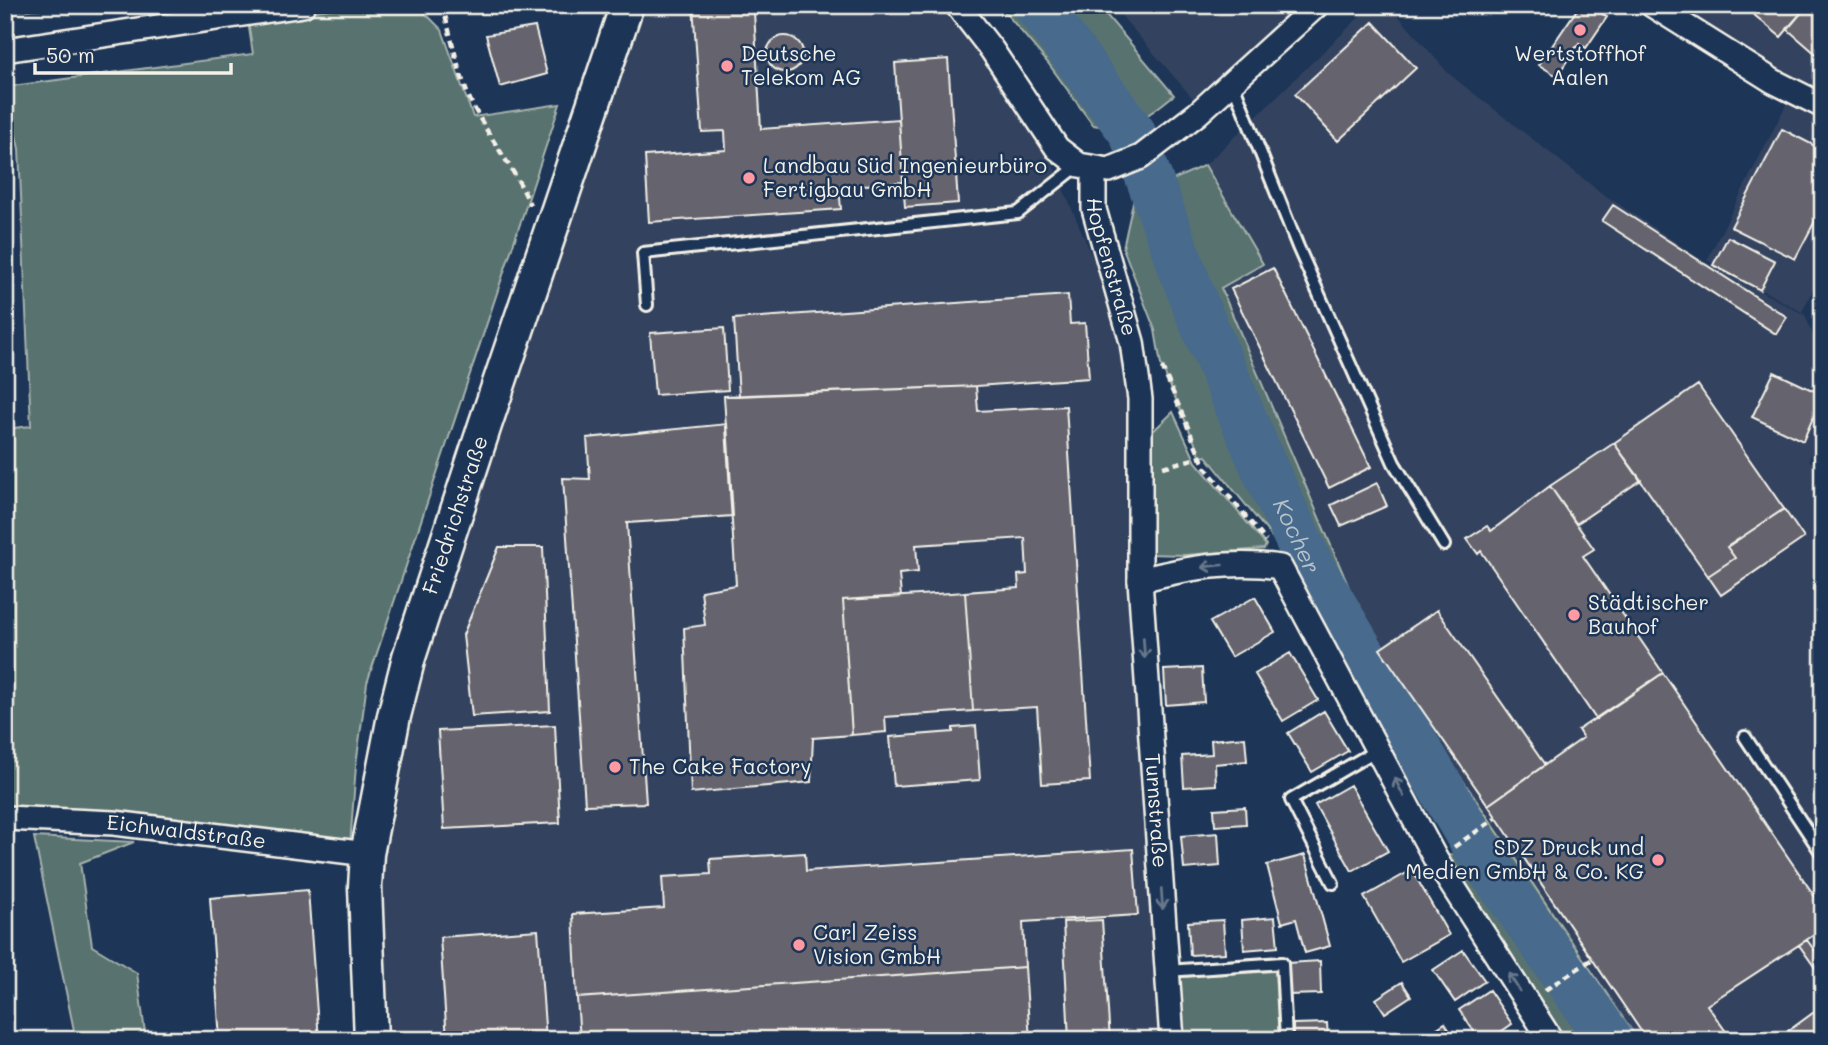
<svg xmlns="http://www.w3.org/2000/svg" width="1828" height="1045" viewBox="0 0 1828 1045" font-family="Mali,sans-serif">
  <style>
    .built { fill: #33435e }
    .green { fill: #59726f; stroke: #a6b2ac; stroke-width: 2 }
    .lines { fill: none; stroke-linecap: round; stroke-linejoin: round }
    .river { stroke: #466a8d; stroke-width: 47 }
    .building { fill: #65646e; stroke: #f4f1e8; stroke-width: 2 }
    .lane-casing { stroke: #f4f1e8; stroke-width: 16 }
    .street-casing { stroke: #f4f1e8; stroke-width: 28 }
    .secondary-casing { stroke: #f4f1e8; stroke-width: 37 }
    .path { stroke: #f4f1e8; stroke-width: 4.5; stroke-dasharray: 7 5; stroke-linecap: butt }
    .lane { stroke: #1d3557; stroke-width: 10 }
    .street { stroke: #1d3557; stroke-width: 23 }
    .secondary { stroke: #1d3557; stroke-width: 32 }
    .oneway { stroke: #68778a }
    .poi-dot { fill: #ff9aa2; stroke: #1d3557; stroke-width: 2.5 }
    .labels { text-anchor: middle; stroke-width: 5; stroke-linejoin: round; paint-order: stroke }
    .poi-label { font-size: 21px; fill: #f4f1e8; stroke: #1d3557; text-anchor: start }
    .street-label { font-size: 21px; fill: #f4f1e8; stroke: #1d3557 }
    .water-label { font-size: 23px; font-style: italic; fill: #b7c2c8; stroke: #1d3557 }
  </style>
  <rect width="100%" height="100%" fill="#1d3557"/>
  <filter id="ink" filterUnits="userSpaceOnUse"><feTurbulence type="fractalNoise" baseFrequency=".0143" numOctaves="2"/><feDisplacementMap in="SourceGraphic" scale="14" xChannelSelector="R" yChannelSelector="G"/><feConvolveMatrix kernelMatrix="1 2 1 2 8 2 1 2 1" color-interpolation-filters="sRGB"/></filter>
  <g filter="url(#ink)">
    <path class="built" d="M627 5H957L992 50 1053 165 1105 286 1140 399 1166 1040H378L367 962 394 716Z
      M1112 5H1307L1202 109Z
      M1372 5H1389L1449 74 1599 191 1705 262 1805 315 1823 360V430L1809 460 1823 471V1040H1638L1377 653 1221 288 1262 264 1205 165Z
      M1661 5H1823V268L1802 312 1707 260 1794 89Z"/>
    <path class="green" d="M357 5H417L442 30 473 117 560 104 367 683 356 765 350 846 5 814V429L31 426 19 149 13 122H5V87L253 54 248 21Z
      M999 5H1098L1174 95C1146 117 1131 133 1093 125L1048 63Z
      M1205 165 1263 264 1221 288 1377 653 1638 1040H1566L1449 856 1481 833 1410 723 1306 532 1276 542 1206 456 1201 457 1161 365 1155 330 1123 248 1134 198Z
      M1173 412 1196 462 1266 545 1264 549 1185 555 1148 554 1147 437Z
      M34 837 134 842 80 863 92 946 137 973 146 1040H76Z
      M1275 971 1279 1040H1183L1179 977Z"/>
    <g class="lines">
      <path class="river" id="s1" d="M1037 5 1132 132 1195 304 1263 465 1311 567 1477 849 1610 1040"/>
    </g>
    <path class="building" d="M5 5H72V6L5 11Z
      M526 5H562V6L528 15Z
      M693 5H780L781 10 754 12 761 129 899 119 903 182 839 187 841 209 649 222 645 156 726 150 725 131 702 132Z
      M1580 5H1589L1607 17 1586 48 1579 43 1557 76 1539 65Z
      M1742 5H1808L1781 37Z
      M1808 5H1823V60L1787 29Z
      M1373 22 1416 68 1338 141 1295 94Z
      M535 27 547 74 500 87 486 35Z
      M767 54a18 18 0 1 1 36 0a18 18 0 1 1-36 0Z
      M948 59 958 203 905 207 895 63Z
      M1782 129 1823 150V206L1795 259 1731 227Z
      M1613 205 1787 317 1776 334 1602 221Z
      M1728 237 1775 261 1760 290 1713 265Z
      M1273 268 1371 467 1329 488 1231 289Z
      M1068 295 1070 324 1085 323 1089 378 976 386 739 396 734 319Z
      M724 328 728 390 655 395 650 333Z
      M1774 372 1823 395 1803 441 1752 417Z
      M1698 385 1784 509 1727 547 1735 558 1708 576 1614 443Z
      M976 386 978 411 1066 406 1090 781 1042 784 1037 707 973 711 965 592 1019 588 1018 575 1027 574 1025 538 916 545 918 572 899 574 901 597 843 600 852 735 813 738 811 782 691 793 684 628 705 625 701 591 736 585 724 396Z
      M727 424 733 516 627 523 646 803 585 805 563 478 590 479 587 438Z
      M1614 443 1641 480 1576 524 1550 486Z
      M1377 483 1387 506 1341 526 1331 505Z
      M1550 486 1594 549 1583 556 1663 673 1596 719 1481 551 1478 554 1467 539 1487 526 1491 531Z
      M1784 509 1804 538 1721 595 1708 576 1735 558 1727 547Z
      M499 547H543L550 711 472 716 463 635Z
      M965 592 973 711 885 717 886 732 852 735 843 600Z
      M1255 597 1275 632 1231 657 1210 622Z
      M1437 610 1545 765 1488 805 1380 649Z
      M1290 653 1318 700 1283 721 1255 674Z
      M1202 668 1204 702 1166 705 1164 670Z
      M1663 673 1820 904 1823 902V929L1707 1005 1732 1040H1647L1488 805 1583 738 1578 730Z
      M1324 711 1348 751 1312 772 1288 733Z
      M555 725 560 823 444 829 438 731Z
      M976 726 980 780 894 786 890 737 953 732V728Z
      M1245 737 1247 761 1215 764 1216 785 1184 787 1182 756 1212 754 1211 740Z
      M1350 785 1388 851 1352 871 1315 805Z
      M1245 807 1246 824 1215 826 1214 809Z
      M1218 833 1220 866 1184 869 1181 836Z
      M1133 849 1138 915 1023 922 1025 967 577 998 573 914 664 908 662 877 711 874 710 859 805 853 806 871Z
      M1305 855 1330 946 1305 953 1296 919 1282 923 1267 865Z
      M1412 870 1449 935 1401 962 1364 897Z
      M308 890 319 1040H220L210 898Z
      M1275 917 1278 947 1244 950 1242 920Z
      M1102 920 1110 1040H1069L1063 922Z
      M1223 920 1225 953 1190 955 1188 922Z
      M538 930 546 1040H447L440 937Z
      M1807 940 1823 962V979L1799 945Z
      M1463 950 1485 981 1455 1002 1433 970Z
      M1320 961 1321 994 1288 995 1287 963Z
      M1025 967 1030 1040H580L577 998Z
      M1402 982 1411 996 1385 1013 1376 999Z
      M1489 990 1512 1024 1489 1040H1480L1459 1010Z
      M1817 1010 1823 1018V1040H1776Z
      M1327 1023 1328 1040H1293V1024Z
      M1445 1023 1455 1040H1419Z"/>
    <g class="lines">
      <defs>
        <path id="lane" d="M1232 81 1298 247 1394 463 1444 545
          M647 305 643 253 1018 213 1079 165
          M1745 737 1823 855
          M1333 883 1291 800 1377 750
          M1167 971 1282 963 1286 1040"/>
        <g id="street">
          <path d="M957 5 992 50 1057 148 1079 165 1109 170 1141 157 1197 114 1317 5"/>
          <path d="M1652 5 1773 81 1823 106"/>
          <path d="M5 50 303 5"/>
          <path id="s2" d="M1094 169V209L1132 342 1140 399V580L1172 1040"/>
          <path d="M1140 580C1187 568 1231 560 1280 567L1436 860 1551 1040"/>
          <path id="s3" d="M5 818 114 823 367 854"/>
        </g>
        <g id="secondary">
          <path id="s4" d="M371 1040 365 887 367 854 394 716 409 657 485 425 627 5"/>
        </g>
      </defs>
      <use href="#lane" class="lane-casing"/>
      <use href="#street" class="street-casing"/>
      <use href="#secondary" class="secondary-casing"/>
      <path class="path" d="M83 5 84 15
        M442 5C451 35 457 67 468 95 485 134 514 166 530 205
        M1162 367 1205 467 1266 541
        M1163 467 1201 457
        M1454 847 1496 818
        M1545 990 1591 960"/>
      <use href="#lane" class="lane"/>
      <use href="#street" class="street"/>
      <use href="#secondary" class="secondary"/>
    </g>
    <defs><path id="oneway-shaft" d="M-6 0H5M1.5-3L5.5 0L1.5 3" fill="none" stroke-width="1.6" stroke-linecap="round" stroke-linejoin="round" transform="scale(1.75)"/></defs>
    <g class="oneway">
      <use href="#oneway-shaft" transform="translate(1212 566) rotate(174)"/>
      <use href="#oneway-shaft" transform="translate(1144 648) rotate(86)"/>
      <use href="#oneway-shaft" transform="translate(1399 787) rotate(-117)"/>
      <use href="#oneway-shaft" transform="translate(1162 899) rotate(86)"/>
      <use href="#oneway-shaft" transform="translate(1514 982) rotate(-122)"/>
    </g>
  </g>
  <g class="poi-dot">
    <circle cx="1580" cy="30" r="7"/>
    <circle cx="727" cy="66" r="7"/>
    <circle cx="749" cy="178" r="7"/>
    <circle cx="1574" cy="615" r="7"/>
    <circle cx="615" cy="767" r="7"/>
    <circle cx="1658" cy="860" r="7"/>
    <circle cx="799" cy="945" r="7"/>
  </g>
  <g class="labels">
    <g class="poi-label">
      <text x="741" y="61">Deutsche<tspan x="741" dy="24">Telekom AG</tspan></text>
      <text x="1580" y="61" text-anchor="middle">Wertstoffhof<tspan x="1580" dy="24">Aalen</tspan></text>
      <text x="763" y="173">Landbau Süd Ingenieurbüro<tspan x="763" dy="24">Fertigbau GmbH</tspan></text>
      <text x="1588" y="610">Städtischer<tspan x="1588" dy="24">Bauhof</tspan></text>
      <text x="629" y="774">The Cake Factory</text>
      <text x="1644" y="855" text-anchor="end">SDZ Druck und<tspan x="1644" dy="24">Medien GmbH &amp; Co. KG</tspan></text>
      <text x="813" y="940">Carl Zeiss<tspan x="813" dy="24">Vision GmbH</tspan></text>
    </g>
    <g class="street-label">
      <text dy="7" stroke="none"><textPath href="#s2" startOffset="100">Hopfenstraße</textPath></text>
      <text dy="7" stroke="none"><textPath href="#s4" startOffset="537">Friedrichstraße</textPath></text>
      <text dy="7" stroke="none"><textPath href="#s2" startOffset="648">Turnstraße</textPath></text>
      <text dy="7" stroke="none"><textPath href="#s3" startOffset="182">Eichwaldstraße</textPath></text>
    </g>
    <g class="water-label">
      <text dy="8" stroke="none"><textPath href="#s1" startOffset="595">Kocher</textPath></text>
    </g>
  </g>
  <rect width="1828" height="1045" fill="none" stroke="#1d3557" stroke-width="28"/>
  <rect x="14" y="14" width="1800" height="1017" fill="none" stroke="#f4f1e8" stroke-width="2.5" filter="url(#ink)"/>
  <path d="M35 63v10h196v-10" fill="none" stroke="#f4f1e8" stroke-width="3.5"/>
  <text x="46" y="63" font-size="21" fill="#f4f1e8" stroke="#1d3557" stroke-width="5" paint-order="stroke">50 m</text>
</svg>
